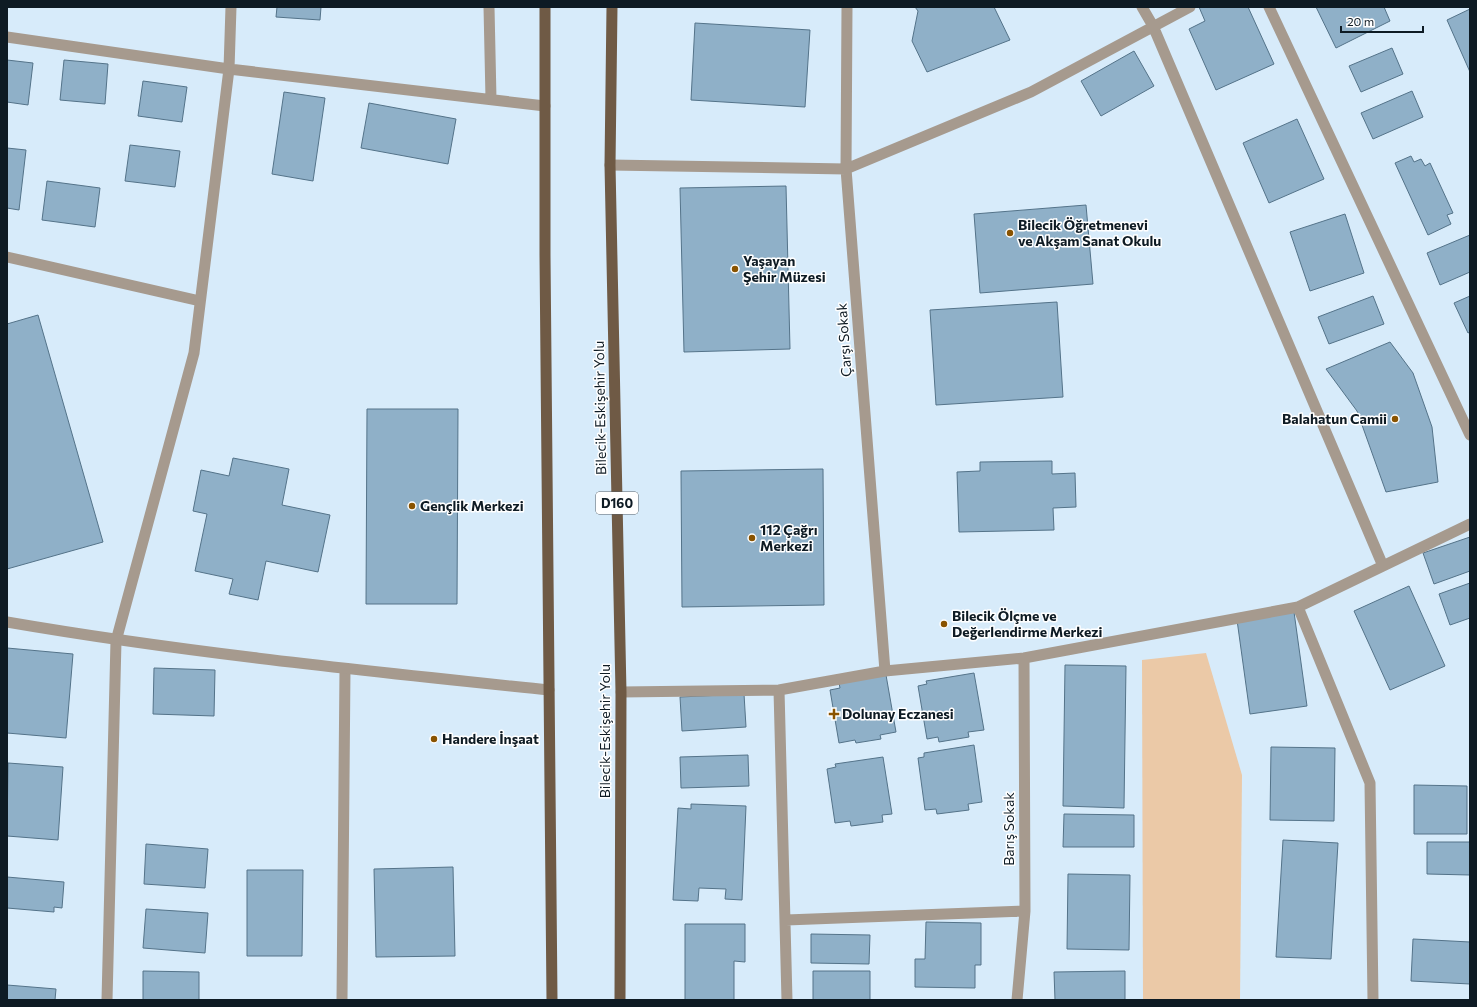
<svg xmlns="http://www.w3.org/2000/svg" width="1477" height="1007" viewBox="0 0 1477 1007" font-family="Commissioner,sans-serif">
  <style>
    .green { fill: #ebc9a7 }
    .building { fill: #8fb0c8; stroke: #547389 }
    .lines { fill: none; stroke-linecap: round; stroke-linejoin: round }
    .minor { stroke: #a69a8e; stroke-width: 11 }
    .tertiary { stroke: #a69a8e; stroke-width: 11 }
    .primary { stroke: #6f5a45; stroke-width: 11 }
    .poi-dot { fill: #895301; stroke: #fff; stroke-width: 1.5 }
    .labels { text-anchor: middle; stroke-width: 3; stroke-linejoin: round; paint-order: stroke }
    .shield { fill: #fff; stroke: #565f66; stroke-width: 1 }
    .shield-label { font-size: 13px; font-weight: bold; fill: #0e1b24 }
    .poi-label { font-size: 14px; font-weight: bold; fill: #0e1b24; stroke: #fff; text-anchor: start }
    .street-label { font-size: 14px; fill: #0e1b24; stroke: #fff }
  </style>
  <rect width="100%" height="100%" fill="#d7ebfa"/>
  <path class="green" d="M1206 653 1242 775 1240 1000H1143L1142 660Z"/>
  <path class="building" d="M277 7H321L320 20 276 17Z
    M915 7H994L1010 40 927 72 912 41 918 11Z
    M1199 7H1248L1274 64 1216 90 1189 29 1205 21Z
    M1316 7H1384L1390 21 1336 48Z
    M1470 9V72L1447 20Z
    M695 23 810 30 805 107 691 100Z
    M1392 48 1403 74 1361 92 1349 66Z
    M1134 51 1154 86 1101 116 1081 81Z
    M7 60 33 63 28 105 7 102Z
    M64 60 108 64 105 104 60 100Z
    M143 81 187 87 182 122 138 116Z
    M1412 91 1423 117 1373 139 1361 113Z
    M284 92 325 98 313 181 272 174Z
    M369 103 456 119 448 164 361 148Z
    M1297 119 1324 179 1269 203 1243 143Z
    M130 145 180 151 175 187 125 181Z
    M7 148 26 150 19 210 7 208Z
    M1411 156 1414 162 1421 159 1425 166 1430 163 1453 213 1447 215 1451 224 1428 235 1395 163Z
    M47 181 100 188 95 227 42 220Z
    M786 186 790 349 684 352 680 188Z
    M1086 205 1093 284 980 293 974 214Z
    M1345 214 1364 273 1310 291 1290 232Z
    M1470 235V272L1440 285 1427 253Z
    M1373 296 1384 324 1329 344 1318 317Z
    M1470 296V332L1468 333 1454 303Z
    M1057 302 1063 397 936 405 930 310Z
    M38 315 103 542 7 569V324Z
    M1390 342 1413 373 1432 427 1438 482 1386 492 1357 411 1326 369Z
    M367 409H458L457 604H366Z
    M233 458 289 469 282 505 330 515 318 572 266 561 258 600 229 594 233 579 195 571 207 514 193 511 201 470 229 476Z
    M1052 461V474L1075 473 1076 507 1053 508 1054 530 959 532 957 472 980 471V462Z
    M823 469 824 605 682 607 681 471Z
    M1470 537V571L1434 584 1423 553Z
    M1470 583V618L1450 625 1439 594Z
    M1409 586 1445 666 1390 690 1354 611Z
    M1294 612 1307 706 1250 714 1237 620Z
    M7 648 73 654 66 738 7 733Z
    M1065 665 1126 666 1124 808 1063 806Z
    M154 668 215 670 214 716 153 714Z
    M974 673 984 730 968 732 969 737 939 742 938 737 927 739 918 686 927 684 926 681Z
    M886 675 896 732 880 735 881 739 856 743 855 740 839 743 830 690 840 688 839 683Z
    M744 694 746 727 682 731 680 697Z
    M974 745 982 802 968 804 969 810 937 814 936 809 925 810 918 758 924 757V753Z
    M1271 747 1335 748 1334 821 1270 820Z
    M748 755 749 786 681 788 680 757Z
    M883 757 892 814 882 815 883 822 851 826 850 821 835 823 827 769 836 767 835 764Z
    M8 763 63 767 58 840 7 836Z
    M1414 785 1467 786V834H1414Z
    M691 804 746 806 742 900 725 899 726 889 699 888 698 901 673 900 678 808 691 809Z
    M1064 814 1134 815V847H1063Z
    M1283 840 1338 843 1331 959 1276 957Z
    M1427 842H1470V875L1427 874Z
    M146 844 208 849 205 888 144 884Z
    M453 867 455 956 376 957 374 869Z
    M247 870H303L302 956H247Z
    M1068 874 1130 875 1129 950 1067 949Z
    M7 877 64 882 62 908 54 907V912L7 908Z
    M146 909 208 913 205 953 143 948Z
    M926 922 981 923V965H975V988L915 987V959H925Z
    M685 924H745V962L734 961V1000H685Z
    M811 934 870 935 869 964 811 963Z
    M1413 939 1470 942V984L1411 981Z
    M143 971 199 972V1000H143Z
    M813 971H870V1000H813Z
    M1125 971V1000H1055L1054 972Z
    M7 985 56 989 55 1000H7Z"/>
  <g class="lines">
    <path class="minor" d="M489 7 491 99
      M847 7 846 169 885 671
      M1142 7 1153 26 1383 566
      M1269 7 1470 435
      M7 37 229 69 545 106
      M610 165 846 169 1031 92 1190 7
      M7 257 200 301
      M1298 607 1370 783 1373 1000
      M779 690 787 1000
      M621 692 779 690 885 671 1024 658 1298 607 1470 524
      M786 920 1025 911
      M107 1000 116 641 194 353 229 69 231 7
      M342 1000 345 669
      M1017 1000 1025 911 1024 658"/>
    <path class="tertiary" d="M7 622C187 653 368 671 549 690"/>
    <path class="primary" d="M545 7V255L552 1000
      M612 7 610 165 621 692 620 1000"/>
  </g>
  <g class="poi-dot">
    <circle cx="1010" cy="233" r="4"/>
    <circle cx="735" cy="269" r="4"/>
    <circle cx="1395" cy="419" r="4"/>
    <circle cx="412" cy="506" r="4"/>
    <circle cx="752" cy="538" r="4"/>
    <circle cx="944" cy="624" r="4"/>
    <path d="M832 708h4v4h4v4h-4v4h-4v-4h-4v-4h4z"/>
    <circle cx="434" cy="739" r="4"/>
  </g>
  <g class="labels">
    <rect class="shield" x="596" y="492" width="42" height="22" rx="3"/>
    <g class="shield-label">
      <text x="617" y="508">D160</text>
    </g>
    <g class="poi-label">
      <text x="1018" y="230">Bilecik Öğretmenevi<tspan x="1018" dy="16">ve Akşam Sanat Okulu</tspan></text>
      <text x="743" y="266">Yaşayan<tspan x="743" dy="16">Şehir Müzesi</tspan></text>
      <text x="1387" y="424" text-anchor="end">Balahatun Camii</text>
      <text x="420" y="511">Gençlik Merkezi</text>
      <text x="760" y="535">112 Çağrı<tspan x="760" dy="16">Merkezi</tspan></text>
      <text x="952" y="621">Bilecik Ölçme ve<tspan x="952" dy="16">Değerlendirme Merkezi</tspan></text>
      <text x="842" y="719">Dolunay Eczanesi</text>
      <text x="442" y="744">Handere İnşaat</text>
    </g>
    <g class="street-label">
      <text transform="translate(844 340) rotate(-94)" y="5">Çarşı Sokak</text>
      <text transform="translate(600 408) rotate(-91)" y="5">Bilecik-Eskişehir Yolu</text>
      <text transform="translate(605 731) rotate(-90)" y="5">Bilecik-Eskişehir Yolu</text>
      <text transform="translate(1009 829) rotate(-90)" y="5">Barış Sokak</text>
    </g>
  </g>
  <rect width="1477" height="1007" fill="none" stroke="#0e1b24" stroke-width="16"/>
  <path d="M1341 26v6h82v-6" fill="none" stroke="#0e1b24" stroke-width="2"/>
  <text x="1347" y="26" font-size="12" fill="#0e1b24" stroke="#ffffff" stroke-width="3" paint-order="stroke">20 m</text>
</svg>
